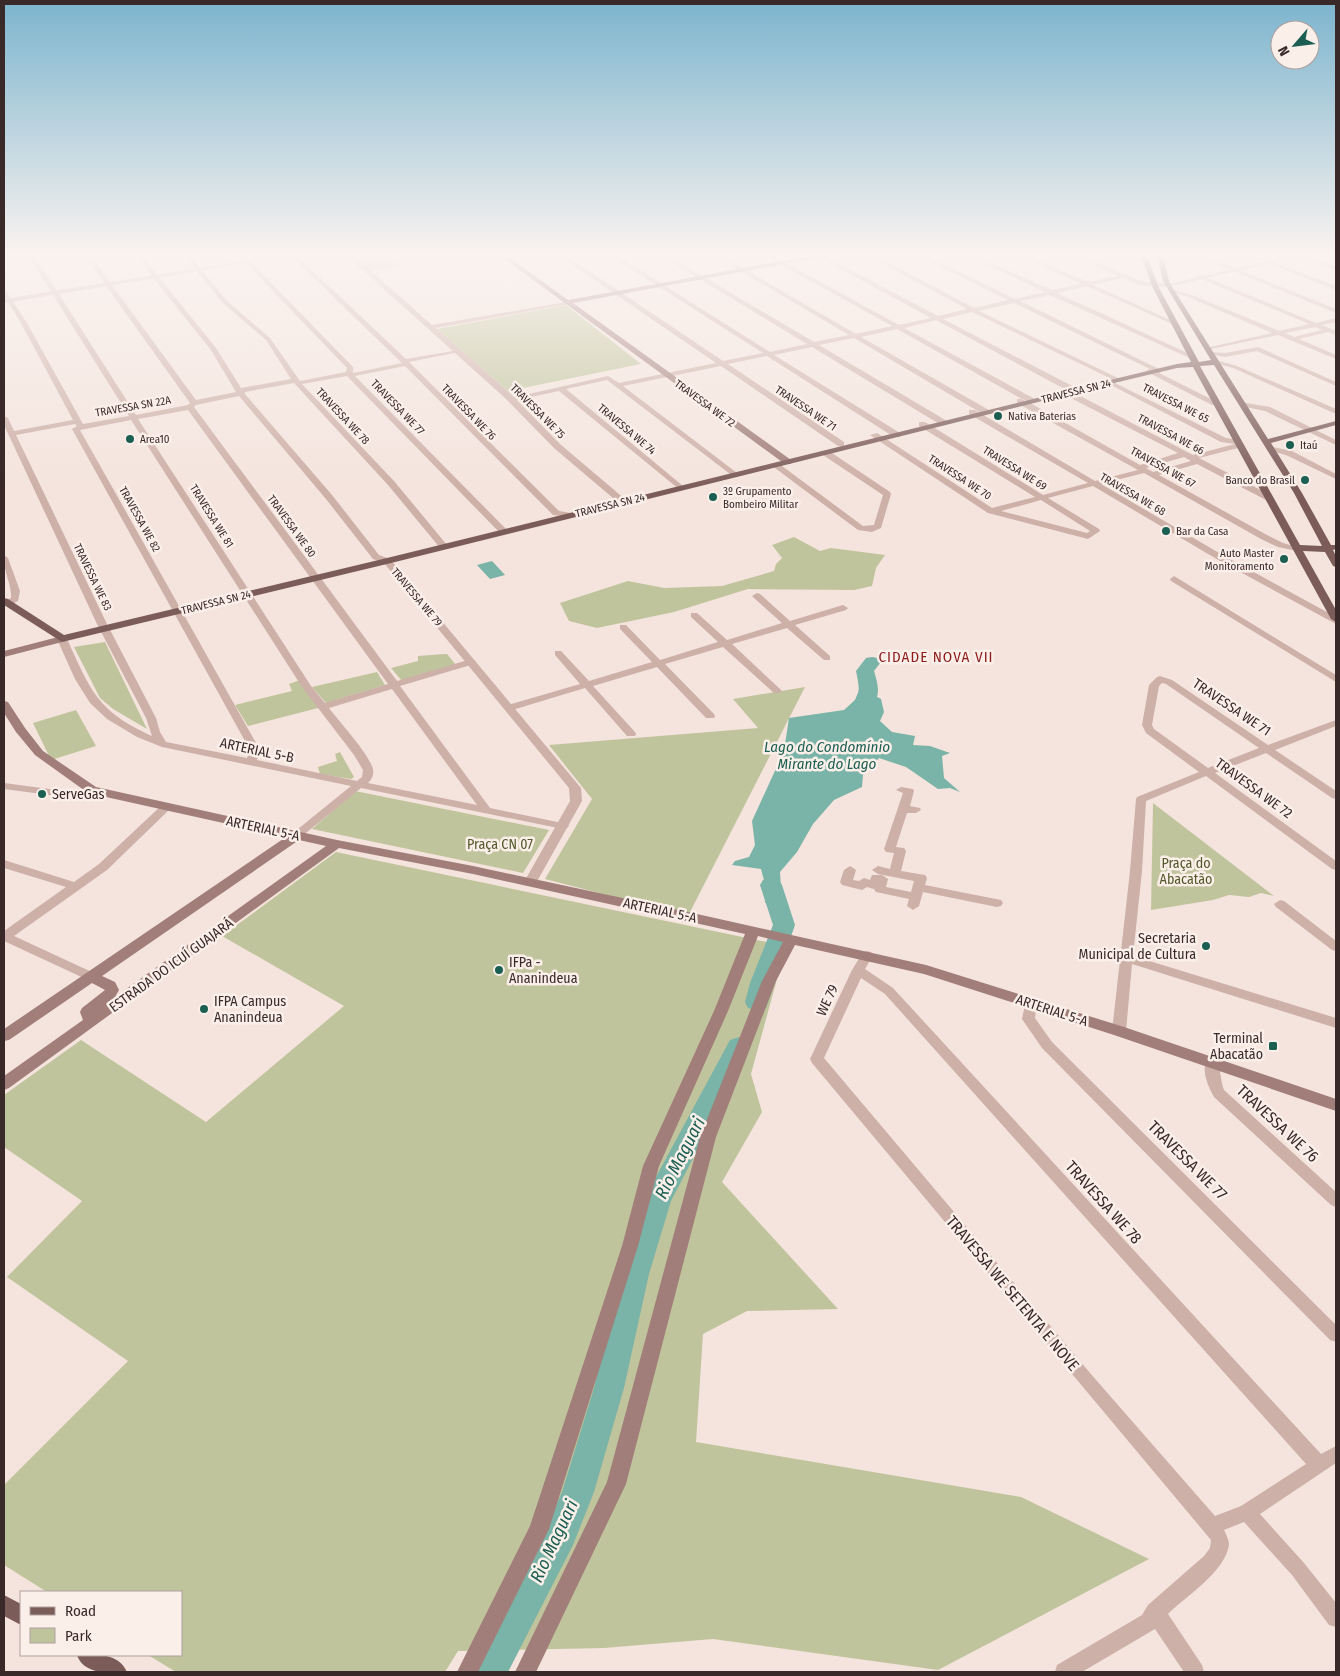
<svg xmlns="http://www.w3.org/2000/svg" width="1340" height="1676" viewBox="0 0 1340 1676" font-family="'Fira Sans Condensed',sans-serif">
  <style>
    .green { fill: #c0c49c }
    .water { fill: #7ab3a7 }
    .lines { fill: none; stroke-linecap: round; stroke-linejoin: round }
    .river { fill: #7ab3a7; fill-rule: evenodd }
    .minor { fill: #cdb0a8; fill-rule: evenodd }
    .tertiary { fill: #cdb0a8; fill-rule: evenodd }
    .secondary { fill: #a17e79; fill-rule: evenodd }
    .primary { fill: #7c5c59; fill-rule: evenodd }
    .poi-dot { fill: #1b5e52; stroke: #fbefea; stroke-width: 2 }
    .labels { text-anchor: middle; stroke-width: 5; stroke-linejoin: round; paint-order: stroke }
    .far-street-label { font-size: 11px; fill: #392a29; stroke: #fbefea }
    .far-poi-label { font-size: 11px; fill: #392a29; stroke: #fbefea; text-anchor: start }
    .street-label { font-size: 14px; fill: #392a29; stroke: #fbefea }
    .poi-label { font-size: 14px; fill: #392a29; stroke: #fbefea; text-anchor: start }
    .park-label { font-size: 14px; fill: #54592b; stroke: #fbefea }
    .neighbourhood-label { font-size: 15px; letter-spacing: 1px; fill: #8e1c1d; stroke: #fbefea }
    .water-label { font-size: 15px; font-style: italic; fill: #1b5e52; stroke: #fbefea }
    .near-street-label { font-size: 16px; fill: #392a29; stroke: #fbefea }
    .near-water-label { font-size: 18px; font-style: italic; fill: #1b5e52; stroke: #fbefea }
  </style>
  <rect width="100%" height="100%" fill="#f4e4dd"/>
  <path class="green" d="M352 255H388L401 266 371 271Z
    M566 305 641 364 508 391 437 329Z
    M794 537 820 551 831 548 885 555 876 568 872 586 854 590 748 589 674 612 597 628 569 621 560 603 628 581 664 588 722 586 774 571 776 564 782 558 772 545Z
    M105 642 147 729 113 709 100 698 74 647Z
    M444 654H447L456 665 402 681 391 668 418 661V656Z
    M377 672 385 685 326 703 312 687Z
    M300 680 322 707 248 726 235 705 292 691 289 684Z
    M805 687 688 916 545 879 592 799 549 745 758 728 733 699Z
    M76 710 96 746 51 760 33 723Z
    M340 752 354 777 351 779 320 774 318 767 337 761 335 754Z
    M355 791 549 830 523 873 312 829Z
    M1153 803 1274 896 1261 893 1249 897 1229 895 1213 900 1151 910Z
    M336 852 786 946 751 1074 762 1112 722 1182 838 1309 747 1311 703 1334 696 1442 1021 1497 1149 1559 938 1670 713 1639 604 1648 458 1651 445 1672H176L148 1655H181V1592H47L4 1565V1485L128 1361 7 1277 82 1201 4 1147V1095L81 1040 206 1122 344 1006 222 936Z"/>
  <path class="water" d="M492 561 505 575 490 579 477 565Z
    M860 688 881 699 884 712 880 721 892 732 915 736 913 745 930 746 950 753 942 756 944 778 960 792 950 788 938 789 906 767 879 758 863 775 862 787 834 800 813 824 797 852 780 872 782 905 780 912 771 910 765 902 766 888 761 869 732 865 735 861 749 857 755 845 752 821 784 751 789 718 844 710 855 700Z"/>
  <g class="lines">
    <path class="river" d="M872 657 878 658 881 662 874 671C876 678 878 684 878 691 877 707 862 724 846 720L843 716C858 696 862 698 856 671L866 658Z
      M771 878 779 880 782 885 795 925 766 1008 757 1011 748 1008 745 1002 750 983 773 925 760 885 763 880Z
      M739 1037 748 1040 751 1046 671 1201 649 1274 624 1388 594 1492 573 1545 508 1672H471L549 1521 562 1492 594 1388 621 1274 643 1201 730 1040Z"/>
    <path class="minor" d="M28 255H34L136 415 188 405 190 403 84 255H90L196 400 236 392 211 350 135 255H141L216 348 241 388 291 379 266 340 223 303 183 255H189L227 301 270 338 300 381 346 372 347 368 238 255H244L353 367V373L402 363 290 255H296L406 359 459 350V352L409 362 559 511 571 513V517L553 515 405 366 355 376 506 529V533H500L347 376 302 384 394 481 447 545V549H441L388 485 294 383 245 392V394L332 495 379 555 390 559V563L387 564 373 559 326 499 239 396 196 405 194 407 397 681 468 660H474L476 662 474 664 400 686 490 808 567 824 569 826 567 828 563 829 361 788 301 837H293L291 835 293 833 351 786 162 747 137 737 107 719 90 703 75 679 57 639 59 637H65L67 639C91 691 97 711 152 736L146 718 97 624 4 425V416L8 418 14 431 73 420 21 323 4 296V290L6 291 27 323 83 424 129 416ZM188 410 388 684 325 703 311 686 138 419ZM131 420 302 687 354 755 363 770 362 777 357 781 257 760 260 750 80 430ZM75 424 77 426 72 429 250 750 247 758 166 742 160 732 156 718 107 624 16 435ZM392 689 477 805 368 783C372 779 374 775 373 769 368 752 340 723 329 708Z
      M558 255H565L723 361 763 353 609 255H616L770 352 807 344 660 255H667L814 342 849 335 713 255H720L856 334 892 326 764 255H771L899 325 931 318 815 255H822L938 316 967 309 867 255H874L974 308 1008 300 917 255H924L1015 299 1045 292 966 255H973L1052 290 1081 284 1019 255H1026L1088 282 1118 276 1072 255H1079L1141 281 1170 284V286L1168 287 1140 285 1123 278 1093 285 1177 323 1172 324 1087 286 1057 293 1196 357V359H1192L1050 295 1020 301 1161 370V372L1159 373 1219 403 1212 405 1147 372V370L1150 369 1014 303 979 311 1120 379V381H1116L972 312 943 319 1078 389V393H1072L936 320 904 328 1035 399V403H1029L897 329 861 337 989 410V414H983L854 338 819 345 947 421V425H941L812 347 774 355 900 433V437H894L767 356 728 364 844 442V446H838L721 366 623 386 737 473V477H734L607 380 566 389 683 486 684 488 680 490 559 391 511 401 507 399 608 376 619 383 716 363Z
      M1124 255H1132L1149 262 1144 263Z
      M1194 255H1202L1336 309V313Z
      M1247 255H1255L1336 286V290Z
      M1297 255H1305L1336 266V270Z
      M1199 276H1203L1316 323 1336 318V322L1322 325 1336 331V335L1328 332 1299 339 1336 355V359L1278 335 1206 350V348L1272 333 1188 297 1169 291V289L1192 295 1279 331 1309 324 1199 278ZM1315 327 1322 330 1294 337 1285 333Z
      M1258 347 1336 382V386L1257 351 1225 357 1209 354 1212 352 1225 353Z
      M1216 360 1237 366 1336 409V414L1233 368 1214 363V361Z
      M1107 381H1111L1226 438 1241 440 1242 447 1199 458 1272 496V500H1266L1197 464 1159 475 1267 535 1283 543 1301 548 1297 551 1278 547 1261 539 1144 473 1101 484 1226 557 1336 617V624L1220 561 1093 486 1048 498 1099 529 1100 531 1088 539 988 513 870 435 877 433 992 508 1035 497 919 426V422H925L1043 495 1088 483 969 414V410H975L1095 481 1138 470 1017 403V399H1023L1140 465 1178 453 1061 393V389H1067L1193 455 1235 444 1221 442 1107 383ZM1184 457 1191 461 1153 472 1146 468ZM1041 500 1090 531 1087 533 1001 511Z
      M1240 402 1270 407 1336 440V445L1265 411 1240 406Z
      M1267 446 1292 451 1336 474V479L1286 455 1267 450Z
      M823 451H829L890 492 891 494 881 528 872 532 858 530 771 465 778 463 863 526 874 525 883 495 823 455Z
      M4 555 8 558 20 591 18 601 10 605H4V601L11 598C12 584 3 572 4 555Z
      M1174 576 1336 675V682L1171 581 1170 579Z
      M757 593 760 594 790 621 843 605 848 608 846 610 795 625 830 656V660H824L787 628 732 644 780 689 782 691 780 693H774L723 647 665 664 714 714 715 716 714 718H706L657 667 593 686 635 732 636 734 635 736H627L585 688 509 711 504 708 505 706 580 684 555 655V651H561L589 681 652 662 620 629V625H626L660 660 718 642 691 617V613H697L727 640 782 623 754 598 752 596Z
      M1160 676 1172 680 1268 745 1336 720V726L1275 750 1336 791V799L1332 798 1266 753 1215 773 1336 861V870L1332 869 1206 776 1146 801 1142 871 1133 956 1336 1018V1028L1132 964 1126 1031 1124 1034H1114L1112 1031 1130 871 1136 799 1137 797 1199 772 1146 733 1142 725 1149 685 1157 677ZM1162 683 1166 684 1259 748 1208 768 1154 729 1152 725 1159 686Z
      M4 783 72 792 92 787 97 790 96 792 72 798 4 789Z
      M901 787 913 789 914 791 910 806 920 808 921 810 916 813H907L896 847 904 848 906 851 901 871 925 875 927 878 925 885 1001 900 1003 903 1001 906 997 907 923 892 919 906 913 910 907 906 909 899 876 892 874 889 867 887 862 890 842 885 840 882 844 870 850 866 856 870 853 880 859 881 864 878 870 880 872 875H882L888 879 886 887 911 892 914 881 878 874 872 870 878 866 890 869 894 853 886 852 884 849 903 793 896 790Z
      M166 804 170 805 171 807 170 809 107 870 14 936 96 974 98 977 96 980H88L4 941V931L66 887 4 868V860L74 882 99 864 162 805Z
      M1280 900 1284 901 1336 941V951L1332 950 1276 907 1274 904Z
      M867 951 871 952 873 955 865 969 893 988 1321 1454 1336 1446V1463L1260 1514 1304 1563 1336 1603V1627L1329 1625 1292 1575 1244 1522 1224 1530C1226 1534 1229 1540 1229 1545 1225 1572 1186 1596 1168 1614L1202 1665 1204 1672H1184L1155 1629 1082 1672H1055L1057 1665 1142 1615 1148 1605 1204 1556 1210 1548 1211 1540 812 1063 810 1059 852 970 863 952ZM861 978 885 994 1306 1464 1241 1506 1215 1516 1090 1373 824 1058Z
      M1031 998 1036 1000 1037 1003 1035 1018 1052 1042 1336 1325V1342L1330 1340 1042 1048 1022 1019 1026 1000Z
      M1212 1058 1217 1059C1221 1069 1220 1080 1224 1090L1336 1192V1207L1331 1205 1214 1097C1208 1086 1201 1071 1207 1059Z"/>
    <path class="tertiary" d="M281 255H295L4 303V299Z
      M346 255H353L432 325 571 301V303L569 304 436 328 511 394 560 444 626 500V504H620L554 448 505 398Z
      M1293 255H1304L1168 287 1165 285Z
      M387 558 390 559 581 788 582 801 535 885 530 886 524 882 570 801 569 788 384 563V559Z"/>
    <path class="secondary" d="M499 255H506L568 300 814 255H826L823 257 573 303 791 460V464H785Z
      M62 636 67 639 66 641 4 657V651Z
      M4 701 8 702 25 728 43 751 96 787 337 840 473 866 688 912 926 965 1124 1027 1336 1099V1111L1114 1035 924 974 795 945 776 981 716 1137 626 1484 536 1672H515L607 1482 700 1137 762 981 783 942 758 936 728 1011 659 1166 638 1246 549 1529 478 1672H457L530 1526 622 1246 643 1166 714 1011 745 934 473 874 339 848 9 1088 4 1090V1076L83 1020 80 1012 82 1008 105 990 92 983 9 1040 4 1041V1029L286 837 88 793 35 755 16 732 4 713ZM299 840 326 846 115 997 119 990 115 982 102 976Z"/>
    <path class="primary" d="M1141 255H1147L1158 286 1199 362 1211 360 1163 281 1157 255H1163L1169 281 1174 290 1268 439 1336 421V425L1271 443 1302 493 1331 545H1336V549L1333 550 1336 556V567L1333 566 1325 552 1303 551 1336 610V622L1331 619 1193 367 1177 368 1110 384 387 564 62 642 4 605V598L8 599 64 635 387 558 1110 380 1177 364 1191 362 1152 286ZM1214 365 1294 493 1322 546 1300 545 1200 366Z
      M4 1595 21 1604V1625L4 1616Z
      M77 1655C95 1655 118 1652 127 1672 109 1673 84 1675 77 1655Z"/>
  </g>
  <linearGradient id="sky" x2="0" y2="1"><stop stop-color="#7cb4ce"/><stop offset="0.52" stop-color="#faf3f0"/><stop offset="1" stop-color="#faf3f0" stop-opacity="0"/></linearGradient>
  <rect width="1340" height="489" fill="url(#sky)"/>
  <g class="poi-dot">
    <circle cx="998" cy="416" r="5"/>
    <circle cx="130" cy="439" r="5"/>
    <circle cx="1290" cy="445" r="5"/>
    <circle cx="1305" cy="480" r="5"/>
    <circle cx="713" cy="497" r="5"/>
    <circle cx="1166" cy="531" r="5"/>
    <circle cx="1284" cy="559" r="5"/>
    <circle cx="42" cy="794" r="5"/>
    <circle cx="1206" cy="946" r="5"/>
    <circle cx="499" cy="970" r="5"/>
    <circle cx="204" cy="1009" r="5"/>
    <rect x="1268" y="1041" width="10" height="10" rx="2.5"/>
  </g>
  <g class="labels">
    <g class="far-street-label">
      <text transform="translate(1076 391) rotate(-14)" y="4">TRAVESSA SN 24</text>
      <text transform="translate(705 403) rotate(36)" y="4">TRAVESSA WE 72</text>
      <text transform="translate(1176 403) rotate(27)" y="4">TRAVESSA WE 65</text>
      <text transform="translate(133 406) rotate(-10)" y="4">TRAVESSA SN 22A</text>
      <text transform="translate(398 407) rotate(46)" y="4">TRAVESSA WE 77</text>
      <text transform="translate(806 408) rotate(34)" y="4">TRAVESSA WE 71</text>
      <text transform="translate(538 411) rotate(45)" y="4">TRAVESSA WE 75</text>
      <text transform="translate(469 412) rotate(46)" y="4">TRAVESSA WE 76</text>
      <text transform="translate(343 416) rotate(47)" y="4">TRAVESSA WE 78</text>
      <text transform="translate(627 429) rotate(40)" y="4">TRAVESSA WE 74</text>
      <text transform="translate(1171 434) rotate(28)" y="4">TRAVESSA WE 66</text>
      <text transform="translate(1163 467) rotate(29)" y="4">TRAVESSA WE 67</text>
      <text transform="translate(1015 468) rotate(32)" y="4">TRAVESSA WE 69</text>
      <text transform="translate(960 477) rotate(33)" y="4">TRAVESSA WE 70</text>
      <text transform="translate(1133 494) rotate(30)" y="4">TRAVESSA WE 68</text>
      <text transform="translate(610 505) rotate(-14)" y="4">TRAVESSA SN 24</text>
      <text transform="translate(212 516) rotate(58)" y="4">TRAVESSA WE 81</text>
      <text transform="translate(140 519) rotate(61)" y="4">TRAVESSA WE 82</text>
      <text transform="translate(292 526) rotate(54)" y="4">TRAVESSA WE 80</text>
      <text transform="translate(93 577) rotate(64)" y="4">TRAVESSA WE 83</text>
      <text transform="translate(417 597) rotate(50)" y="4">TRAVESSA WE 79</text>
      <text transform="translate(216 602) rotate(-14)" y="4">TRAVESSA SN 24</text>
    </g>
    <g class="far-poi-label">
      <text x="1008" y="420">Nativa Baterias</text>
      <text x="140" y="443">Area10</text>
      <text x="1300" y="449">Itaú</text>
      <text x="1295" y="484" text-anchor="end">Banco do Brasil</text>
      <text x="723" y="495">3º Grupamento<tspan x="723" dy="13">Bombeiro Militar</tspan></text>
      <text x="1176" y="535">Bar da Casa</text>
      <text x="1274" y="557" text-anchor="end">Auto Master<tspan x="1274" dy="13">Monitoramento</tspan></text>
    </g>
    <g class="street-label">
      <text transform="translate(1232 707) rotate(34)" y="5">TRAVESSA WE 71</text>
      <text transform="translate(257 750) rotate(12)" y="5">ARTERIAL 5-B</text>
      <text transform="translate(1254 788) rotate(36)" y="5">TRAVESSA WE 72</text>
      <text transform="translate(263 828) rotate(12)" y="5">ARTERIAL 5-A</text>
      <text transform="translate(660 910) rotate(12)" y="5">ARTERIAL 5-A</text>
      <text transform="translate(171 965) rotate(-36)" y="5">ESTRADA DO ICUÍ GUAJARÁ</text>
      <text transform="translate(827 1000) rotate(-65)" y="5">WE 79</text>
      <text transform="translate(1052 1010) rotate(18)" y="5">ARTERIAL 5-A</text>
    </g>
    <g class="poi-label">
      <text x="52" y="799">ServeGas</text>
      <text x="1196" y="943" text-anchor="end">Secretaria<tspan x="1196" dy="16">Municipal de Cultura</tspan></text>
      <text x="509" y="967">IFPa -<tspan x="509" dy="16">Ananindeua</tspan></text>
      <text x="214" y="1006">IFPA Campus<tspan x="214" dy="16">Ananindeua</tspan></text>
      <text x="1263" y="1043" text-anchor="end">Terminal<tspan x="1263" dy="16">Abacatão</tspan></text>
    </g>
    <g class="park-label">
      <text x="500" y="849">Praça CN 07</text>
      <text x="1186" y="868">Praça do<tspan x="1186" dy="16">Abacatão</tspan></text>
    </g>
    <g class="neighbourhood-label">
      <text x="936" y="662">CIDADE NOVA VII</text>
    </g>
    <g class="water-label">
      <text x="827" y="752">Lago do Condomínio<tspan x="827" dy="17">Mirante do Lago</tspan></text>
    </g>
    <g class="near-street-label">
      <text transform="translate(1278 1123) rotate(43)" y="6">TRAVESSA WE 76</text>
      <text transform="translate(1188 1160) rotate(45)" y="6">TRAVESSA WE 77</text>
      <text transform="translate(1104 1202) rotate(48)" y="6">TRAVESSA WE 78</text>
      <text transform="translate(1013 1293) rotate(50)" y="6">TRAVESSA WE SETENTA E NOVE</text>
    </g>
    <g class="near-water-label">
      <text transform="translate(680 1158) rotate(-63)" y="6">Rio Maguari</text>
      <text transform="translate(554 1541) rotate(-65)" y="6">Rio Maguari</text>
    </g>
  </g>
  <rect width="1340" height="1676" fill="none" stroke="#392a29" stroke-width="10"/>
  <rect x="20" y="1591" width="162" height="65" fill="#fbefea" stroke="#ada09d"/>
  <rect x="30" y="1607" width="25" height="8" fill="#7c5c59" stroke="#ada09d"/>
  <text x="65" y="1616" font-size="15" fill="#392a29">Road</text>
  <rect x="30" y="1628" width="25" height="15" fill="#c0c49c" stroke="#ada09d"/>
  <text x="65" y="1641" font-size="15" fill="#392a29">Park</text>
  <g transform="translate(1295 45) rotate(242)"><circle r="24" fill="#fbefea" stroke="#ada09d"/>
  <path d="M0-4L9 19L0 12L-9 19Z" fill="#1b5e52"/>
  <text y="-8" font-size="14" font-weight="bold" text-anchor="middle" fill="#392a29">N</text>
  </g>
</svg>
